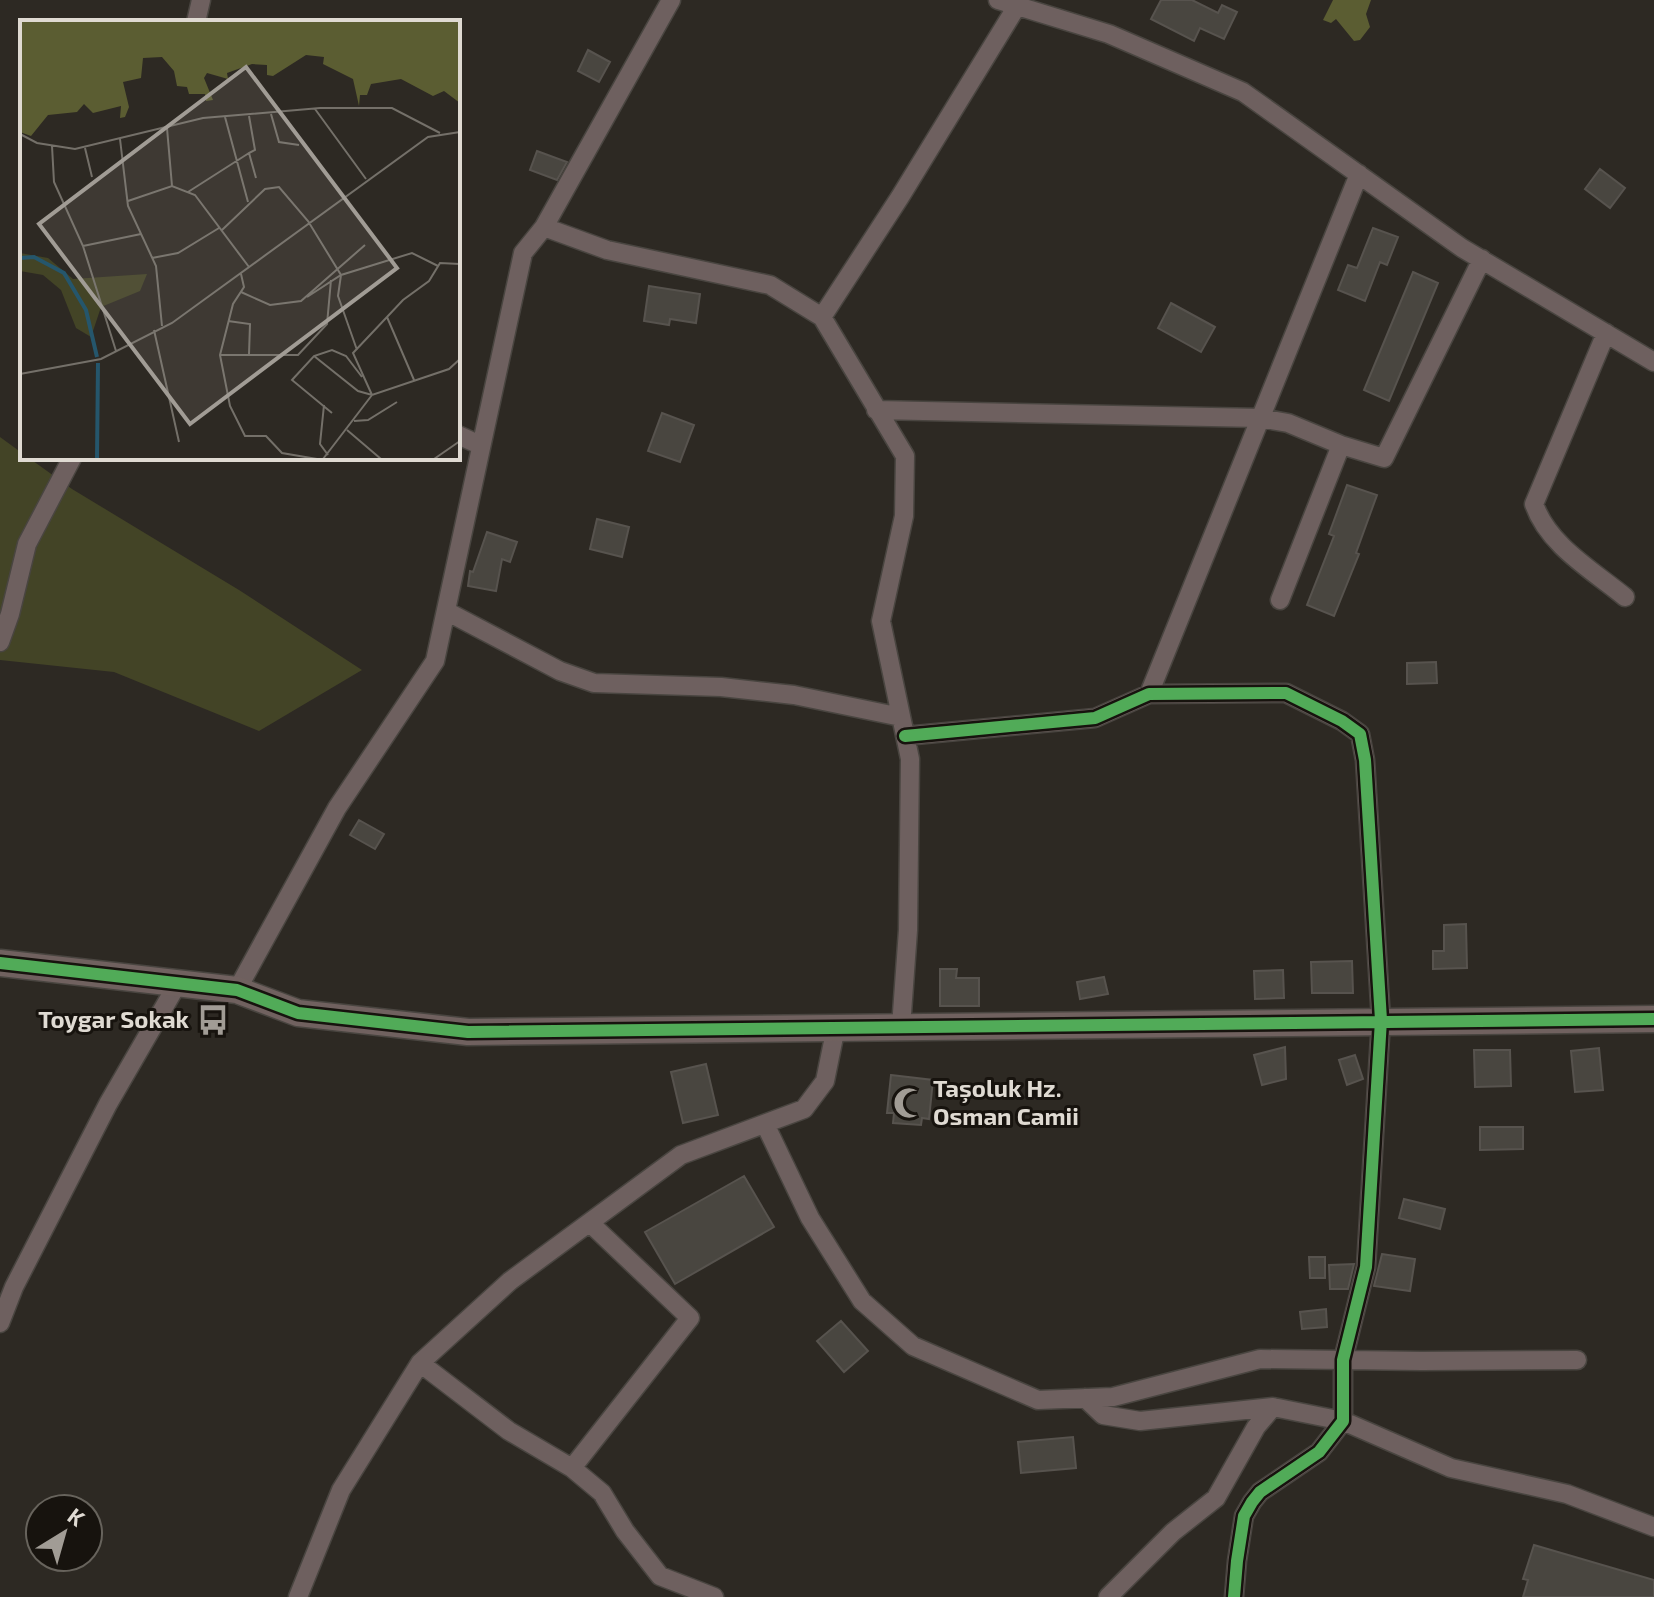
<svg xmlns="http://www.w3.org/2000/svg" width="1654" height="1597" viewBox="0 0 1654 1597" font-family="'Exo 2',sans-serif">
  <style>
    .green { fill: #434426 }
    .forest { fill: #5b5d32 }
    .building { fill: #494640; stroke: #57534e; stroke-width: 2 }
    .lines { fill: none; stroke-linecap: round; stroke-linejoin: round }
    .street-casing { stroke: #494540; stroke-width: 21 }
    .secondary-casing { stroke: #494540; stroke-width: 29 }
    .street { stroke: #6e605f; stroke-width: 18 }
    .secondary { stroke: #70615f; stroke-width: 26 }
    .cycleway-casing { stroke: #17130e; stroke-width: 17 }
    .cycleway { stroke: #51ab58; stroke-width: 12 }
    .labels { text-anchor: middle; stroke-width: 6; stroke-linejoin: round; paint-order: stroke }
    .poi-label { font-size: 24px; font-weight: bold; fill: #dfdad2; stroke: #17130e; text-anchor: end }
    .inset-river { fill: none; stroke: #25566c; stroke-width: 4 }
    .inset-road { fill: none; stroke: #747069; stroke-width: 2 }
    .view { fill: #a19c95; fill-opacity: 0.15; stroke: #a19c95; stroke-width: 4 }
    .inset-edge { fill: none; stroke: #dfdad2; stroke-width: 4 }
  </style>
  <rect width="100%" height="100%" fill="#2d2923"/>
  <path class="green" d="M0 437 22 453V458H29L72 489 239 590 362 670 259 731 114 672 0 660Z"/>
  <path class="forest" d="M1333 0H1371L1366 14 1370 27 1360 40 1354 41 1336 19 1331 23 1323 20Z"/>
  <path class="building" d="M1161 0H1192L1218 13 1222 5 1237 12 1224 39 1200 28 1194 41 1151 19Z
    M588 50 610 62 599 82 578 71Z
    M537 151 567 162 557 180 530 170Z
    M1600 169 1625 188 1610 208 1585 189Z
    M1373 228 1398 237 1387 265 1380 262 1365 301 1338 290 1348 265 1357 268Z
    M1413 272 1438 283 1389 401 1364 390Z
    M649 286 700 294 696 323 670 319 669 325 644 321Z
    M1171 303 1215 327 1201 352 1158 328Z
    M662 413 694 425 680 462 648 451Z
    M1347 485 1377 495 1356 553 1359 554 1334 616 1307 605 1334 536 1329 534Z
    M597 519 629 527 622 557 590 549Z
    M487 532 517 542 510 562 502 559 496 591 468 586 470 571 473 572Z
    M1436 662 1437 683 1407 684V663Z
    M359 820 384 834 375 849 350 835Z
    M1466 924 1467 968 1433 969V951H1444V925Z
    M1352 961 1353 993H1312L1311 962Z
    M940 969H957L956 978H979V1006H940Z
    M1283 970 1284 998 1255 999 1254 971Z
    M1104 977 1108 994 1080 999 1077 982Z
    M1285 1047 1286 1079 1262 1085 1254 1055Z
    M1599 1048 1603 1090 1575 1092 1571 1051Z
    M1474 1050H1510L1511 1086 1475 1087Z
    M1355 1055 1363 1079 1347 1085 1339 1060Z
    M706 1064 718 1115 683 1123 671 1072Z
    M891 1075 933 1080 929 1119 922 1118 921 1125 893 1123 894 1113H887Z
    M1480 1127H1523V1149L1480 1150Z
    M744 1176 774 1227 675 1284 645 1232Z
    M1404 1199 1445 1209 1440 1229 1399 1218Z
    M1382 1254 1415 1259 1410 1291 1374 1286Z
    M1309 1257H1325V1278H1310Z
    M1354 1264 1348 1289H1330L1329 1265Z
    M1326 1309 1327 1327 1302 1329 1300 1312Z
    M841 1321 868 1351 844 1372 817 1341Z
    M1073 1437 1076 1468 1021 1473 1018 1442Z
    M1534 1545 1654 1580V1597H1523L1528 1580 1523 1579Z"/>
  <g class="lines">
    <defs>
      <path id="street" d="M998 0 1109 34 1243 92 1462 248 1654 362
        M196 22 201 0
        M544 227 607 250 770 285 822 317 905 456 904 516 881 621 910 759 908 930 901 1027
        M822 317 900 197 1017 6
        M1606 333 1534 504C1548 545 1592 570 1625 597
        M876 410 1260 418 1288 423 1341 445
        M458 435 480 445
        M1280 600 1341 445 1384 458 1482 259
        M446 611 560 671 594 683 721 687 794 695 901 717
        M0 642 10 614 27 544 72 458
        M1149 694 1359 174
        M905 736 1095 718 1149 694 1286 693 1342 721 1360 734 1365 760 1381 1020 1366 1267 1343 1360V1421L1319 1452 1260 1492 1252 1502 1244 1516 1237 1561 1234 1597
        M237 990 337 808 435 661 523 253 544 227 671 0
        M765 1124 810 1218 862 1301 913 1346 1038 1400 1113 1397 1260 1359 1422 1361 1577 1360
        M0 1323 14 1287 108 1104 178 983
        M420 1363 509 1431 572 1468 602 1493 625 1531 660 1576 714 1597
        M1085 1398 1103 1415 1140 1421 1273 1407 1343 1421 1451 1468 1567 1494 1654 1527
        M572 1468 690 1318 590 1223
        M298 1597 341 1490 420 1363 510 1281 681 1155 804 1109 825 1081 836 1027
        M1108 1597 1173 1532 1216 1498 1256 1427 1273 1407"/>
      <path id="secondary" d="M0 963 237 990 298 1013 468 1032 1654 1019"/>
    </defs>
    <use href="#street" class="street-casing"/>
    <use href="#secondary" class="secondary-casing"/>
    <use href="#street" class="street"/>
    <use href="#secondary" class="secondary"/>
    <defs>
      <path id="cycleway" d="M905 736 1095 718 1149 694 1286 693 1342 721 1360 734 1365 760 1381 1020 1366 1267 1343 1360V1421L1319 1452 1260 1492 1252 1502 1244 1516 1237 1561 1234 1597
        M0 963 237 990 298 1013 468 1032 1654 1019"/>
    </defs>
    <use href="#cycleway" class="cycleway-casing"/>
    <use href="#cycleway" class="cycleway"/>
  </g>
  <defs>
    <symbol id="bus-bare" viewBox="-9 -9 18 18"><path d="M-5-6H5V4H4V6H2V4H-2V6H-4V4H-5ZM-3.5-4V0h7V-4ZM-3.5 1.2v1.5H-2V1.2ZM2 1.2v1.5H3.5V1.2Z" fill="#a19c95" stroke="#17130e" stroke-width="2.5" paint-order="stroke"/></symbol>
    <symbol id="mosque-bare" viewBox="-9 -9 18 18"><path d="M3.5-4.9A6 6 0 1 0 3.5 4.9A5 5 0 1 1 3.5-4.9Z" fill="#a19c95" stroke="#17130e" stroke-width="2.5" paint-order="stroke"/></symbol>
  </defs>
  <g fill-rule="evenodd">
    <use href="#bus-bare" x="191" y="998" width="44" height="44"/>
    <use href="#mosque-bare" x="887" y="1081" width="44" height="44"/>
  </g>
  <g class="labels">
    <g class="poi-label">
      <text x="189" y="1028">Toygar Sokak</text>
      <text x="933" y="1097" text-anchor="start">Taşoluk Hz.<tspan x="933" dy="28">Osman Camii</tspan></text>
    </g>
  </g>
  <g transform="translate(20 20)">
    <rect width="440" height="440" fill="#2d2923"/>
    <path d="M0 233 28 238 53 259 127 254 120 271 81 287 71 317 56 308 41 270 23 255 0 251Z" fill="#434426"/>
    <path d="M0 1H440V83L424 71 413 76 381 59 351 64 347 75H340L339 86 333 59 303 44 304 37 286 35 253 56 247 55V45L232 44 207 53 208 59 187 53 184 58 193 80 186 81 185 74H169L167 67 157 66 154 51 142 37 123 38 121 58 103 62 109 87 105 97 100 98 101 86 73 93 64 84 57 92 28 95 11 116 0 112Z" fill="#5b5d32"/>
    <path class="inset-river" d="M0 238 14 237 44 253 66 290 77 337M77 439 78 343"/>
    <path class="inset-road" d="M295 89 346 159M251 94 259 122 279 125M229 96 235 130 229 133 236 158M205 97 228 182M147 108 152 166M0 114 17 123 55 129 183 98 300 88H372L420 113M100 119 108 186 136 246 142 306M32 126 34 162 63 226 96 331M65 128 72 157M168 172 229 133M108 181 152 166 175 175 229 247M202 210 245 169 259 167 288 201 321 255 318 276 337 330M63 226 121 214M132 238 158 233 199 208M221 254 224 267 213 284 200 335 210 386 225 416H246L262 433 297 439M221 272 250 285 281 281 345 225M287 277 321 255 392 233 418 246M367 297 394 360M208 301 230 304 229 334M134 310 159 422M200 335H278L307 304 311 260M294 336 338 371 352 375 429 349 440 339M0 354 81 339 152 303 408 117 440 112M352 375 333 333 383 280 409 261 420 243 440 244M304 385 300 424 308 435M312 393 272 360 294 336 312 330 326 336 342 357M334 401 348 400 377 382M327 410 361 439M303 439 352 375M414 439 440 421"/>
    <path class="view" d="M226 47 377 248 170 404 19 204Z"/>
    <rect width="440" height="440" class="inset-edge"/>
  </g>
  <g transform="translate(64 1533) rotate(37)"><circle r="38" fill="#17130e" stroke="#67635c" stroke-width="2"/>
  <path d="M0-6L14 30L0 20L-14 30Z" fill="#a19c95"/>
  <text y="-12" font-size="22" font-weight="bold" text-anchor="middle" fill="#dfdad2">K</text>
  </g>
</svg>
